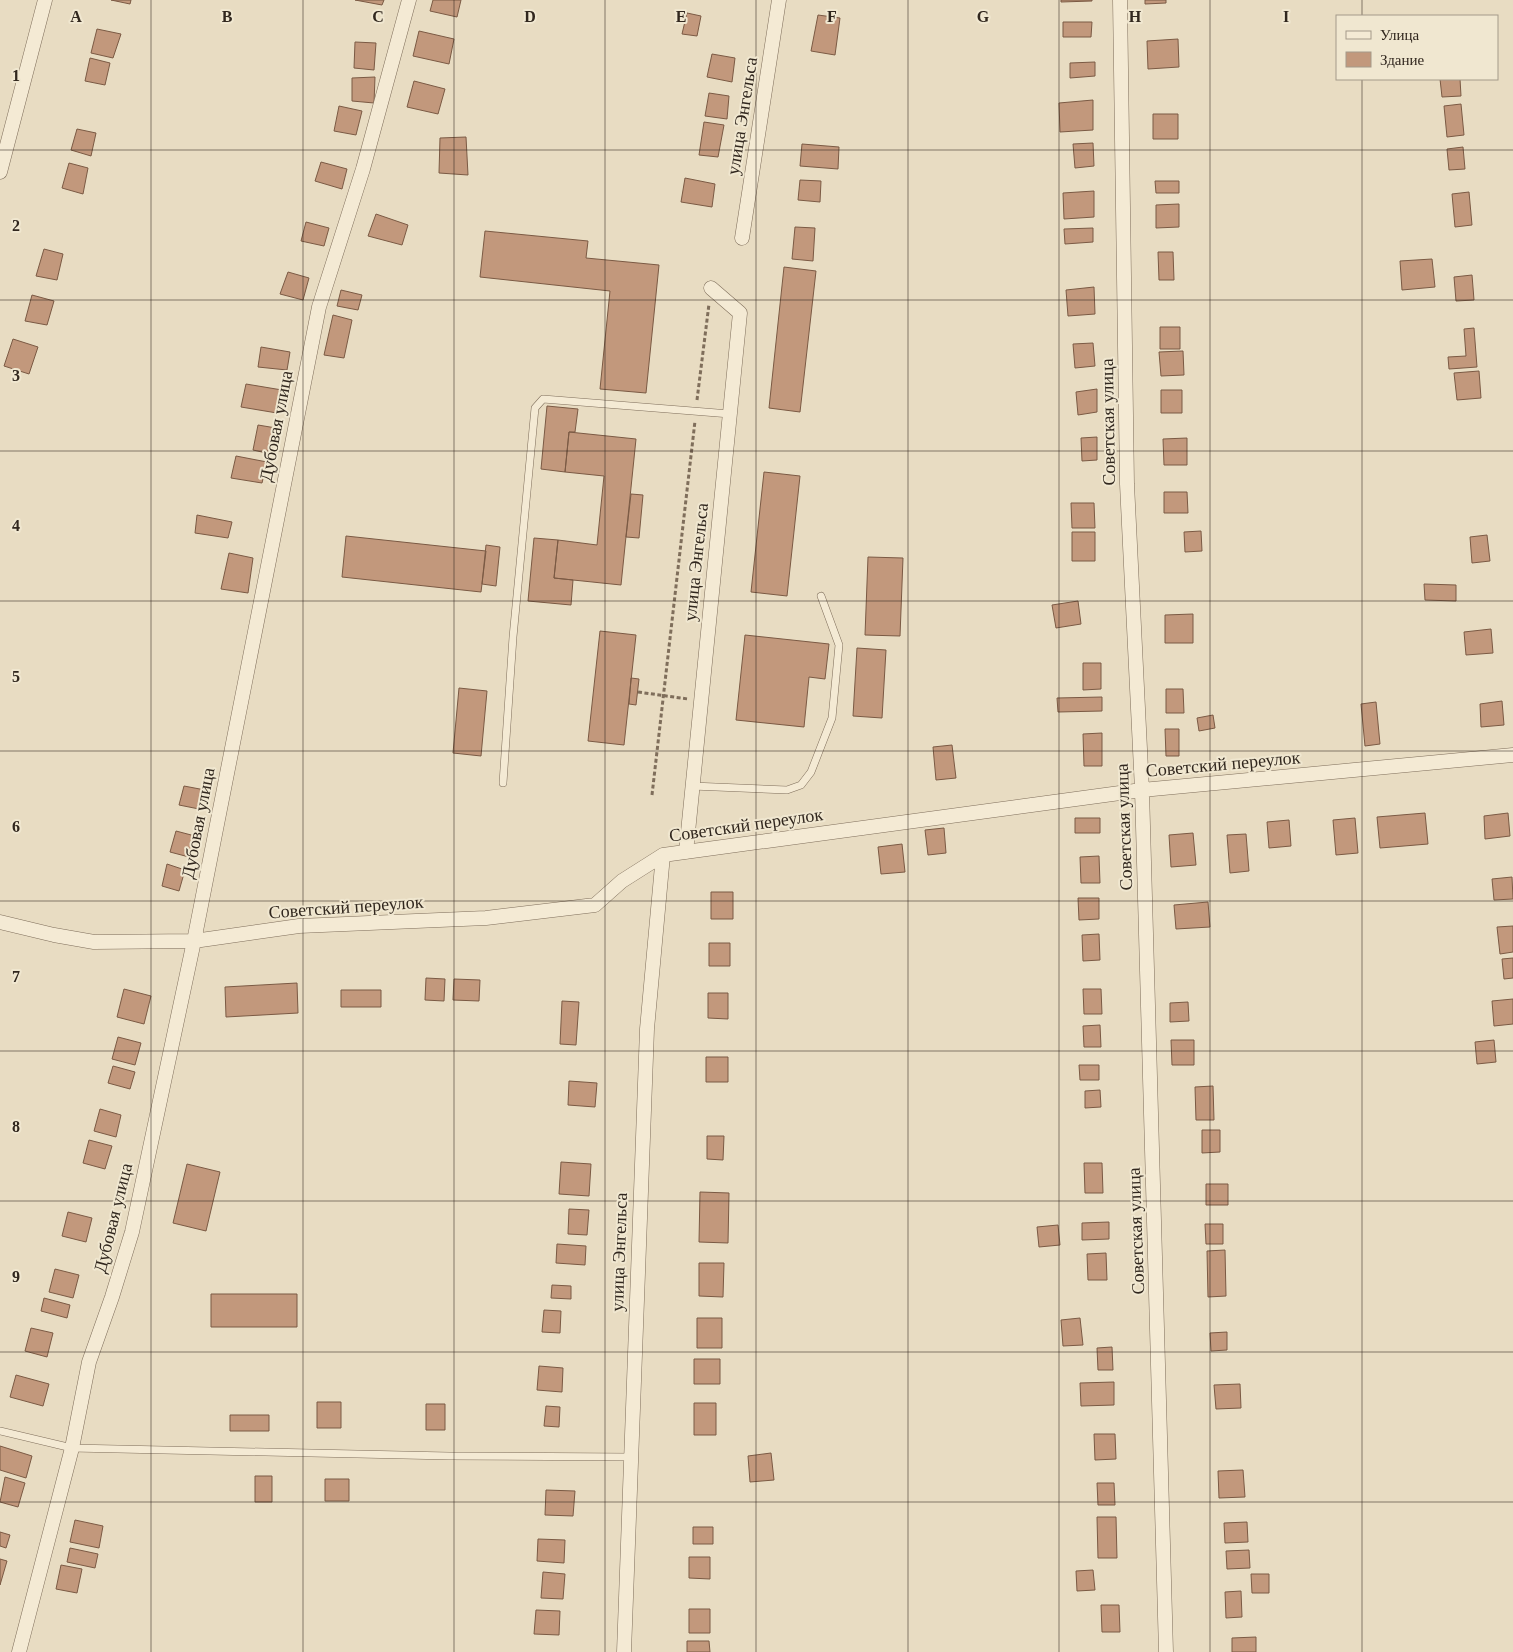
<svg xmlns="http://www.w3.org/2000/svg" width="1513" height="1652" viewBox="0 0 1513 1652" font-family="'Times New Roman',serif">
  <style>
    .building { fill: #c2987c; stroke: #7b5a44 }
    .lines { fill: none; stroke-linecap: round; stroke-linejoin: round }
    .lane-casing { stroke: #7f6e5b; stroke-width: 8 }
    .street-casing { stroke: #7f6e5b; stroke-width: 15 }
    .path { stroke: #7f6e5b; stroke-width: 3; stroke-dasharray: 4 2.5; stroke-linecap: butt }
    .lane { stroke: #f4ead4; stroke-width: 7 }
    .street { stroke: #f4ead4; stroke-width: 14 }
    .grid { fill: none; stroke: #31271e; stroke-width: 1; stroke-opacity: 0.55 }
    .labels { text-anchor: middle; stroke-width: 4; stroke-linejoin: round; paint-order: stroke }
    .street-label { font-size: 18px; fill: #31271e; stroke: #f0e7d0 }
    .grid-label { font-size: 16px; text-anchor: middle; font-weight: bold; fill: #31271e; stroke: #f0e7d0; stroke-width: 4; stroke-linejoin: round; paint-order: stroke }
  </style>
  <rect width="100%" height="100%" fill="#e8dcc2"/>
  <path class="building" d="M111 0H131L130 4Z
    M355 0H384L382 5Z
    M433 0H461L457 17 430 11Z
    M1061 0H1092V1L1061 2Z
    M1145 0H1166V3L1145 4Z
    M687 13 701 16 697 36 682 34Z
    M818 15 840 18 835 55 811 51Z
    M1063 22H1092L1091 37H1063Z
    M97 29 121 34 113 58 91 53Z
    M419 31 454 39 449 64 413 56Z
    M1178 39 1179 67 1148 69 1147 41Z
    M355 42 376 43 374 70 354 68Z
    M712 54 735 58 732 82 707 77Z
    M90 58 110 63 105 85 85 81Z
    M1095 62V76L1070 78V63Z
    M375 77 374 103 352 101V78Z
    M1440 79H1460L1461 96 1442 97Z
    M414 81 445 89 438 114 407 107Z
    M709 93 729 96 727 119 705 116Z
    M1093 100V130L1060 132 1059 103Z
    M1461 104 1464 135 1447 137 1444 106Z
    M339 106 362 111 356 135 334 131Z
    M1153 114H1178V139H1153Z
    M704 122 724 125 718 157 699 155Z
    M77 129 96 133 91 156 71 150Z
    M466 137 468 175 439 173 440 138Z
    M1093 143 1094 166 1075 168 1073 144Z
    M802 144 839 147 838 169 800 166Z
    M1463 147 1465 169 1449 170 1447 149Z
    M321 162 347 169 342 189 315 181Z
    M69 163 88 168 83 194 62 188Z
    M685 178 715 184 712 207 681 202Z
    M800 180 821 181 820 202 798 200Z
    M1155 181H1179V193H1156Z
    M1094 191V217L1064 219 1063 193Z
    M1469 192 1472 225 1455 227 1452 194Z
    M1179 204V227L1156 228V205Z
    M376 214 408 225 402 245 368 236Z
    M306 222 329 228 324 246 301 241Z
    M795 227 815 228 813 261 792 259Z
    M1093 228V242L1065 244 1064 229Z
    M485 231 588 241 586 258 659 265 646 393 600 389 610 291 480 277Z
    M44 249 63 254 57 280 36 276Z
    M1158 252H1173L1174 280H1159Z
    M1432 259 1435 287 1402 290 1400 261Z
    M784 267 816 271 800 412 769 408Z
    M288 272 309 278 303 300 280 294Z
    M1472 275 1474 300 1456 301 1454 277Z
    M1094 287 1095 314 1068 316 1066 290Z
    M341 290 362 295 358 310 337 306Z
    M32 295 54 301 47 325 25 321Z
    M333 315 352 320 344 358 324 355Z
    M1160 327H1180V349H1160Z
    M1474 328 1477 367 1449 369 1448 357 1466 356 1464 329Z
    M13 339 38 347 29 374 4 366Z
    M1093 343 1095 366 1075 368 1073 344Z
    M261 347 290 352 287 370 258 367Z
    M1183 351 1184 375 1161 376 1159 352Z
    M1479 371 1481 398 1457 400 1454 373Z
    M246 384 282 390 277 413 241 407Z
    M1097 389V412L1078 415 1076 392Z
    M1161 390H1182V413H1161Z
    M547 406 578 409 575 432H569L565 472 541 469Z
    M258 425 276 428 271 454 253 450Z
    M569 432 636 439 621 585 554 578 558 540 597 545 604 476 565 472Z
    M1097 437V460L1082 461 1081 438Z
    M1187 438V465H1164L1163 439Z
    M236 456 267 462 262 483 231 478Z
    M764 472 800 476 787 596 751 592Z
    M1164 492H1187L1188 513H1164Z
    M631 494 643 495 639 538 626 537Z
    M1071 503H1094L1095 528H1072Z
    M197 515 232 522 228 538 195 533Z
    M1201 531 1202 551 1185 552 1184 532Z
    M1072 532H1095V561H1072Z
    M1487 535 1490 561 1472 563 1470 537Z
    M346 536 486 551 481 592 342 577Z
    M534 538 558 540 554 578 573 580 571 605 528 601Z
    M486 545 500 547 496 586 482 584Z
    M229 553 253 558 248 593 221 589Z
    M868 557 903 558 900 636 865 635Z
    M1424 584 1456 585V601L1425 600Z
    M1078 601 1081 624 1056 628 1052 605Z
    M1193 614V643H1165V615Z
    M1491 629 1493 653 1466 655 1464 632Z
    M600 631 636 635 624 745 588 741Z
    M745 635 829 644 825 679 809 677 804 727 736 720Z
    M857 648 886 650 882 718 853 716Z
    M1083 663H1101V689L1083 690Z
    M631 678 639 679 636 705 629 704Z
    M459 688 487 691 481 756 453 753Z
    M1166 689H1183L1184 713H1166Z
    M1102 697V711L1058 712 1057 698Z
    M1502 701 1504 725 1481 727 1480 704Z
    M1376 702 1380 744 1365 746 1361 704Z
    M1213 715 1215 728 1199 731 1197 718Z
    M1165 729H1179V756H1166Z
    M1102 733V766H1084L1083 734Z
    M952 745 956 778 936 780 933 747Z
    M184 786 205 790 199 809 179 805Z
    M1425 813 1428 844 1380 848 1377 817Z
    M1508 813 1510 836 1485 839 1484 816Z
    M1075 818H1100V833H1075Z
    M1355 818 1358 853 1336 855 1333 820Z
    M1289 820 1291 846 1269 848 1267 822Z
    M944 828 946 853 928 855 925 830Z
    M176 831 195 836 189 857 170 852Z
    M1193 833 1196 865 1171 867 1169 835Z
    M1246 834 1249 871 1230 873 1227 835Z
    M902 844 905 872 881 874 878 847Z
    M1099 856 1100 883H1081L1080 857Z
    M167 864 185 870 179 891 162 886Z
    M1512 877 1513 899 1494 900 1492 879Z
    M711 892H733V919H711Z
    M1078 898H1099V919L1079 920Z
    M1208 902 1210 927 1176 929 1174 905Z
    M1513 926V952L1500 954 1497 927Z
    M1099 934 1100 960 1083 961 1082 935Z
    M709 943H730V966H709Z
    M1513 958V978L1504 979 1502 959Z
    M426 978 445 979 444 1001 425 1000Z
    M454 979 480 980 479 1001 453 1000Z
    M297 983 298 1013 226 1017 225 987Z
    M124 989 151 996 144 1024 117 1017Z
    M1083 989H1101L1102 1014H1084Z
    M341 990H381V1007H341Z
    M708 993H728V1019L708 1018Z
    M1513 999V1024L1494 1026 1492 1001Z
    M562 1001 579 1002 576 1045 560 1044Z
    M1188 1002 1189 1021 1170 1022V1003Z
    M1100 1025 1101 1047H1084L1083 1026Z
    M118 1037 141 1043 135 1065 112 1059Z
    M1171 1040H1194V1065H1172Z
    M1494 1040 1496 1062 1477 1064 1475 1042Z
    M706 1057H728V1082H706Z
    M1079 1065H1099V1080H1080Z
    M113 1066 135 1072 130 1089 108 1083Z
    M569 1081 597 1083 595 1107 568 1105Z
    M1213 1086 1214 1120H1196L1195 1087Z
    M1100 1090 1101 1107 1085 1108V1091Z
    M100 1109 121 1115 116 1137 94 1131Z
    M1202 1130H1220V1152L1202 1153Z
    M707 1136H724L723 1160 707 1159Z
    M89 1140 112 1146 105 1169 83 1163Z
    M561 1162 591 1164 589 1196 559 1194Z
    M1084 1163H1102L1103 1193H1085Z
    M187 1164 220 1172 206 1231 173 1223Z
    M1206 1184H1228V1205H1206Z
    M700 1192 729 1193 728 1243 699 1242Z
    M569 1209 589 1210 587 1235 568 1234Z
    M68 1212 92 1218 86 1242 62 1236Z
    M1109 1222V1239L1082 1240V1223Z
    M1205 1224H1223V1244H1206Z
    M1058 1225 1060 1245 1039 1247 1037 1227Z
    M557 1244 586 1246 585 1265 556 1263Z
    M1225 1250 1226 1296 1208 1297 1207 1251Z
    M1106 1253 1107 1280H1088L1087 1254Z
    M699 1263H724L723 1297 699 1296Z
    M55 1269 79 1275 73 1298 49 1292Z
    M552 1285 571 1286V1299L551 1298Z
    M211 1294H297V1327H211Z
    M44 1298 70 1305 67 1318 41 1311Z
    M544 1310 561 1311 560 1333 542 1332Z
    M697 1318H722V1348H697Z
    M1080 1318 1083 1345 1063 1346 1061 1320Z
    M31 1328 53 1333 47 1357 25 1351Z
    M1227 1332V1350L1211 1351 1210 1333Z
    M1112 1347 1113 1370H1098L1097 1348Z
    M694 1359H720V1384H694Z
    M539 1366 563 1368 562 1392 537 1390Z
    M16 1375 49 1384 43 1406 10 1397Z
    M1114 1382V1405L1081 1406 1080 1383Z
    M1240 1384 1241 1408 1216 1409 1214 1385Z
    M317 1402H341V1428H317Z
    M694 1403H716V1435H694Z
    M426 1404H445V1430H426Z
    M546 1406 560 1407 559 1427 544 1426Z
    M230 1415H269V1431H230Z
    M1094 1434H1115L1116 1459 1095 1460Z
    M0 1446 32 1456 26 1478 0 1470Z
    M771 1453 774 1480 750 1482 748 1456Z
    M1243 1470 1245 1497 1219 1498 1218 1471Z
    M255 1476H272V1502H255Z
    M5 1477 25 1483 18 1507 0 1502Z
    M325 1479H349V1501H325Z
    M1097 1483H1114L1115 1505H1098Z
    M546 1490 575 1491 573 1516 545 1515Z
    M1097 1517H1116L1117 1558H1098Z
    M75 1520 103 1526 99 1548 70 1542Z
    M1247 1522 1248 1542 1225 1543 1224 1523Z
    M693 1527H713V1544H693Z
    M0 1532 10 1535 6 1548 0 1546Z
    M538 1539 565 1540 564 1563 537 1561Z
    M70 1548 98 1554 95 1568 67 1562Z
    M1249 1550 1250 1568 1227 1569 1226 1551Z
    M689 1557H710V1579L689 1578Z
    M0 1559 7 1561 0 1585Z
    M61 1565 82 1569 77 1593 56 1589Z
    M1093 1570 1095 1590 1077 1591 1076 1571Z
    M543 1572 565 1574 563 1599 541 1598Z
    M1251 1574H1269V1593H1252Z
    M1241 1591 1242 1617 1226 1618 1225 1592Z
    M1101 1605H1119L1120 1632H1102Z
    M689 1609H710V1633H689Z
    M536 1610 560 1611 559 1635 534 1634Z
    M1256 1637V1652H1232V1638Z
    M687 1641H709L710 1652H687Z"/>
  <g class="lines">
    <defs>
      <path id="lane" d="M503 783 513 637 535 408 543 399 730 414
        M692 786 787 790 801 785 811 772 832 718 839 645 821 596
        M0 1431 72 1448 449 1456 630 1457"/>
      <path id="street" d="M1120 0 1127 484 1142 790 1166 1652
        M0 172 45 0
        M742 238 779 0
        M686 852 740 313 711 288
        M0 922 54 935 94 942 194 941 299 926 486 918 595 905 622 881 663 855 1142 790 1513 755
        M19 1652 72 1448 89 1362 112 1297 132 1232 194 941 319 307 363 169 409 0
        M624 1652 647 1029 663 855"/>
    </defs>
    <use href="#lane" class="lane-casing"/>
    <use href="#street" class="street-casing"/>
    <path class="path" d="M697 400 709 304
      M638 692 688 699
      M652 795 695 421"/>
    <use href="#lane" class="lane"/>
    <use href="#street" class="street"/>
  </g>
  <path class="grid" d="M151 0V1652M303 0V1652M454 0V1652M605 0V1652M756 0V1652M908 0V1652M1059 0V1652M1210 0V1652M1362 0V16M1362 79V1652M0 150H1513M0 300H1513M0 451H1513M0 601H1513M0 751H1513M0 901H1513M0 1051H1513M0 1201H1513M0 1352H1513M0 1502H1513"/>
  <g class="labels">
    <g class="street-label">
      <text transform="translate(742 116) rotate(-81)" y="6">улица Энгельса</text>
      <text transform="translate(1108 422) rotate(-91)" y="6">Советская улица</text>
      <text transform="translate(276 426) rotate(-79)" y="6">Дубовая улица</text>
      <text transform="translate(696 562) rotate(-84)" y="6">улица Энгельса</text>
      <text transform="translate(1223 764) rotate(-5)" y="6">Советский переулок</text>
      <text transform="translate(198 823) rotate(-79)" y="6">Дубовая улица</text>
      <text transform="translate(746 825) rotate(-8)" y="6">Советский переулок</text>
      <text transform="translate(1124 827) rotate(-92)" y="6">Советская улица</text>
      <text transform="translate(346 907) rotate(-4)" y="6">Советский переулок</text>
      <text transform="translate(113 1218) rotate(-76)" y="6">Дубовая улица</text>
      <text transform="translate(1136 1231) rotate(-92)" y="6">Советская улица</text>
      <text transform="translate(619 1252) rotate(-88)" y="6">улица Энгельса</text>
    </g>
  </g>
  <g class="grid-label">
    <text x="76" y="22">A</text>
    <text x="227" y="22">B</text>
    <text x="378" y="22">C</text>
    <text x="530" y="22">D</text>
    <text x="681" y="22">E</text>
    <text x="832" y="22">F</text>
    <text x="983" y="22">G</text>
    <text x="1135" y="22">H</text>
    <text x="1286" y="22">I</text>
    <text x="16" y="81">1</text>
    <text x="16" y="231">2</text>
    <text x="16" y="381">3</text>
    <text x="16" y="531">4</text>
    <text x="16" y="682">5</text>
    <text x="16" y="832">6</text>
    <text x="16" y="982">7</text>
    <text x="16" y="1132">8</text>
    <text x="16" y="1282">9</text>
  </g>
  <rect x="1336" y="15" width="162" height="65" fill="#f0e7d0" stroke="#a49a89"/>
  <rect x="1346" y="31" width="25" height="8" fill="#f4ead4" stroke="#a49a89"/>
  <text x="1380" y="40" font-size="15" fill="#31271e">Улица</text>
  <rect x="1346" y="52" width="25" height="15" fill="#c2987c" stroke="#a49a89"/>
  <text x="1380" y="65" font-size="15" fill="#31271e">Здание</text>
</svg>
